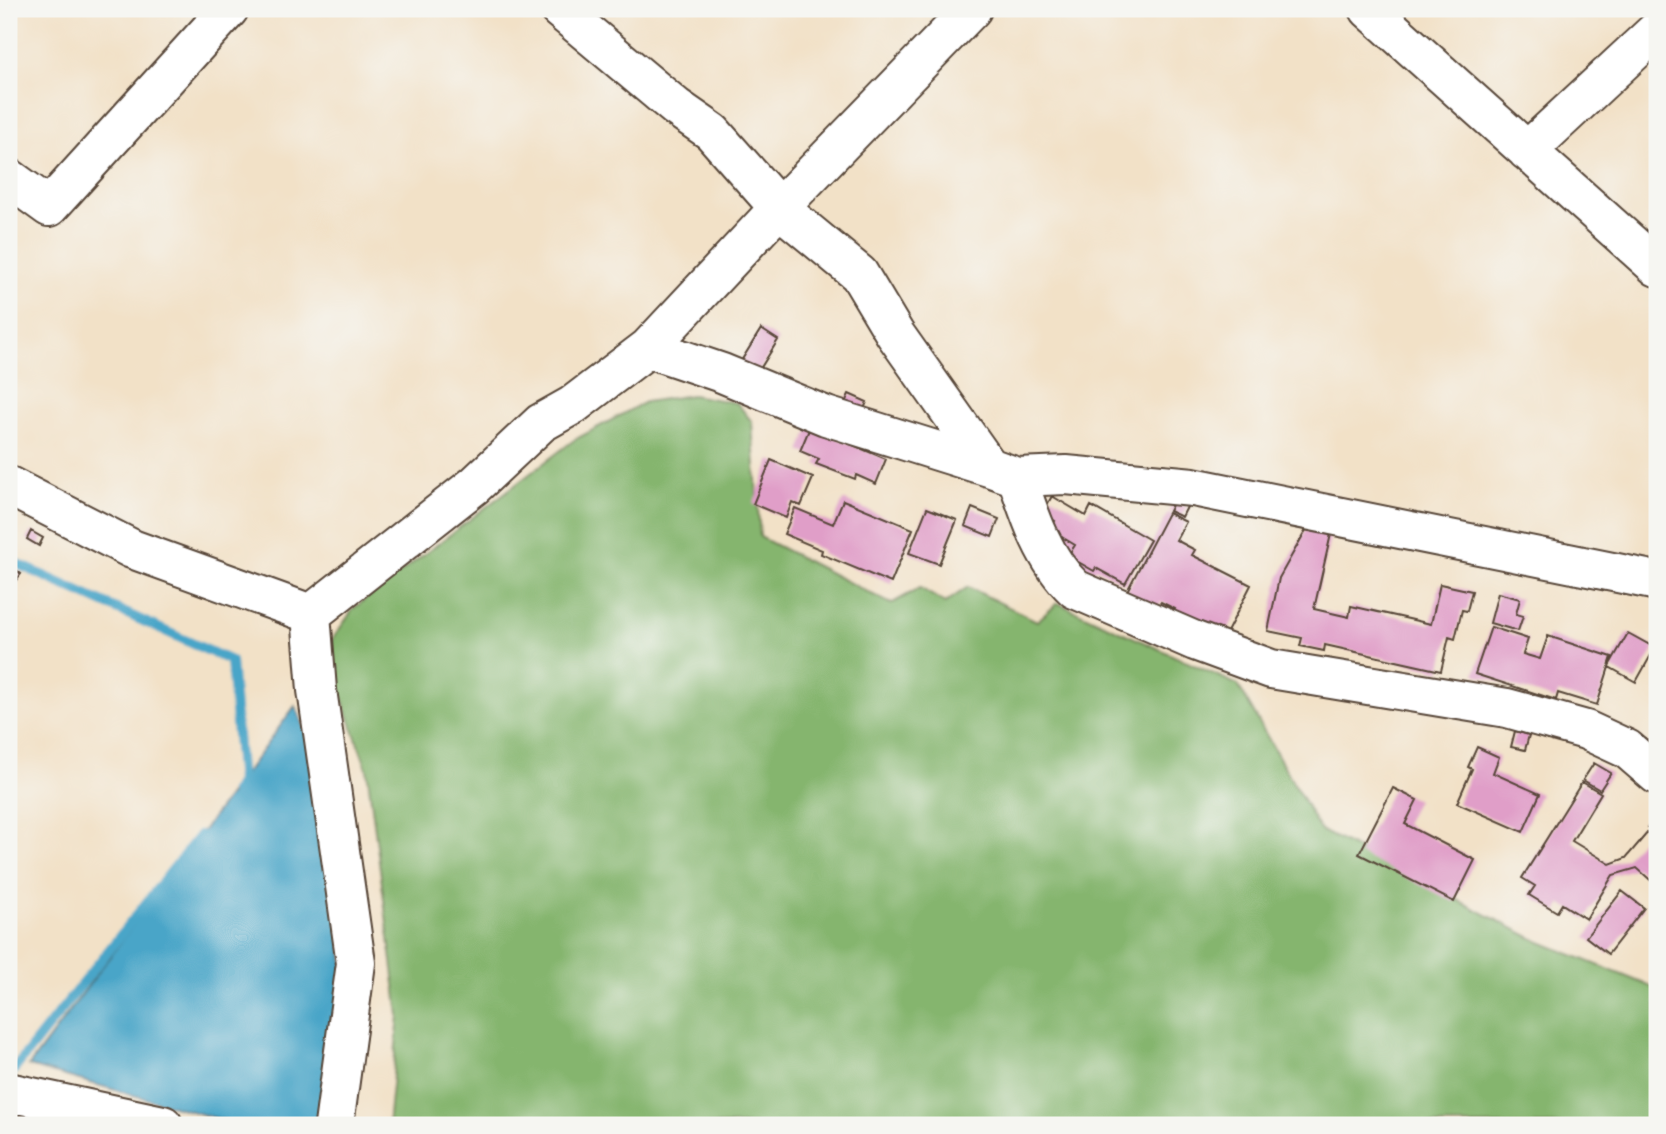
<svg xmlns="http://www.w3.org/2000/svg" width="1666" height="1134" viewBox="0 0 1666 1134" font-family="'Gochi Hand',sans-serif">
  <style>
    .forest { fill: #85b56e; stroke: #607046; stroke-width: 2 }
    .water { fill: #4aa5c8; stroke: #426873; stroke-width: 2 }
    .lines { fill: none; stroke-linecap: round; stroke-linejoin: round }
    .stream { stroke: #4aa5c8; stroke-width: 10 }
    .building { fill: #e09ec8 }
    .minor-casing { stroke: #564537; stroke-width: 42 }
    .minor { stroke: #fff; stroke-width: 38 }
  </style>
  <rect width="100%" height="100%" fill="#f6f6f2"/>
  <filter id="ink" filterUnits="userSpaceOnUse"><feTurbulence type="fractalNoise" baseFrequency=".0143" numOctaves="2"/><feDisplacementMap in="SourceGraphic" scale="14" xChannelSelector="R" yChannelSelector="G"/><feConvolveMatrix kernelMatrix="1 2 1 2 8 2 1 2 1" color-interpolation-filters="sRGB"/></filter>
  <filter id="wash" filterUnits="userSpaceOnUse"><feTurbulence type="fractalNoise" baseFrequency=".00686" numOctaves="4" result="noise"/><feDisplacementMap in="SourceGraphic" scale="28" xChannelSelector="R" yChannelSelector="G"/><feGaussianBlur stdDeviation="1.57" result="paint"/><feColorMatrix in="noise" values="0 0 0 0 0 0 0 0 0 0 0 0 0 0 0 0 0 1.4 0 .05"/><feComposite in="paint" operator="in"/></filter>
  <g filter="url(#wash)">
    <rect width="100%" height="100%" fill="#f2e1c7"/>
    <path class="forest" d="M692 395 737 403 752 422 760 537 891 604 920 588 945 603 968 587 1037 621 1058 603 1238 685 1320 830 1538 941 1657 989V1125H388L399 1015 367 769 325 650 354 608 574 440 645 402Z"/>
    <path class="water" d="M295 706 321 765 345 974 324 1125H241L29 1066Z"/>
    <g class="lines">
      <path class="stream" d="M9 560 231 661 241 783 235 791
        M9 1076 200 835"/>
    </g>
    <g id="blocks">
      <path class="building" d="M761 329 778 340 755 377 738 366Z
        M849 394 867 402 861 416 843 407Z
        M810 427 886 459 876 484 856 475 855 479 816 464 819 459 800 451Z
        M771 460 813 478 801 506 792 502 786 518 753 504Z
        M1052 496 1086 516 1091 506 1150 540 1125 584 1096 568 1094 571 1068 556 1075 545 1050 530 1055 521 1042 514Z
        M843 500 913 529 891 583 821 554 822 550 784 534 795 508 833 524Z
        M1174 501 1187 507 1182 517 1169 511Z
        M927 508 957 520 939 564 909 553Z
        M972 508 999 519 992 537 965 526Z
        M1168 513 1186 522 1176 540 1195 550 1192 555 1251 585 1224 638 1173 612 1175 609 1161 602 1158 607 1127 591Z
        M1306 530 1331 534 1314 609 1349 617 1351 606 1431 624 1440 584 1472 591 1467 611 1462 610 1455 639 1449 637 1441 671 1325 645 1324 651 1300 646 1302 638 1268 631 1279 578Z
        M31 531 43 538 39 546 27 539Z
        M9 564 21 574 9 589Z
        M1498 593 1520 599 1516 614 1523 616 1518 631 1490 623Z
        M1491 627 1528 639 1523 654 1540 659 1548 636 1612 657 1609 666 1628 633 1655 648 1636 682 1609 667 1597 705 1558 693 1556 700 1475 674Z
        M1515 731 1529 735 1525 750 1511 747Z
        M1477 747 1499 757 1493 773 1540 794 1523 832 1457 803 1472 769 1468 767Z
        M1594 763 1611 773 1600 790 1583 780Z
        M1582 782 1601 793 1572 841 1610 864 1626 858 1648 832 1657 841V886L1637 868 1613 875 1586 919 1562 904 1557 912 1529 895 1535 886 1522 878Z
        M1393 788 1417 800 1405 824 1475 860 1454 902 1359 854Z
        M1657 817V835L1648 827Z
        M1622 891 1644 908 1608 954 1586 937Z"/>
    </g>
  </g>
  <g filter="url(#ink)">
    <use href="#blocks" fill-opacity="0" stroke="#564537" stroke-width="2"/>
    <g class="lines">
      <defs>
        <path id="minor" d="M559 9 676 107 712 132 779 208 859 274 895 334 989 467
          M1369 9 1657 267
          M1527 151 1657 30
          M9 178 49 207 229 9
          M648 348 722 373 826 416 989 467 1017 477 1066 475 1193 487 1657 581
          M1017 477C1030 517 1044 560 1075 589L1195 641 1271 669 1507 708 1586 730 1627 749 1657 775
          M9 486 132 549 311 614
          M311 614 475 485 541 423 573 405 648 348 779 208 972 9
          M311 614 317 690 356 963 334 1125
          M9 1097 13 1093 163 1125"/>
      </defs>
      <use href="#minor" class="minor-casing"/>
      <use href="#minor" class="minor"/>
    </g>
  </g>
  <rect width="1666" height="1134" fill="none" stroke="#f6f6f2" stroke-width="35"/>
</svg>
